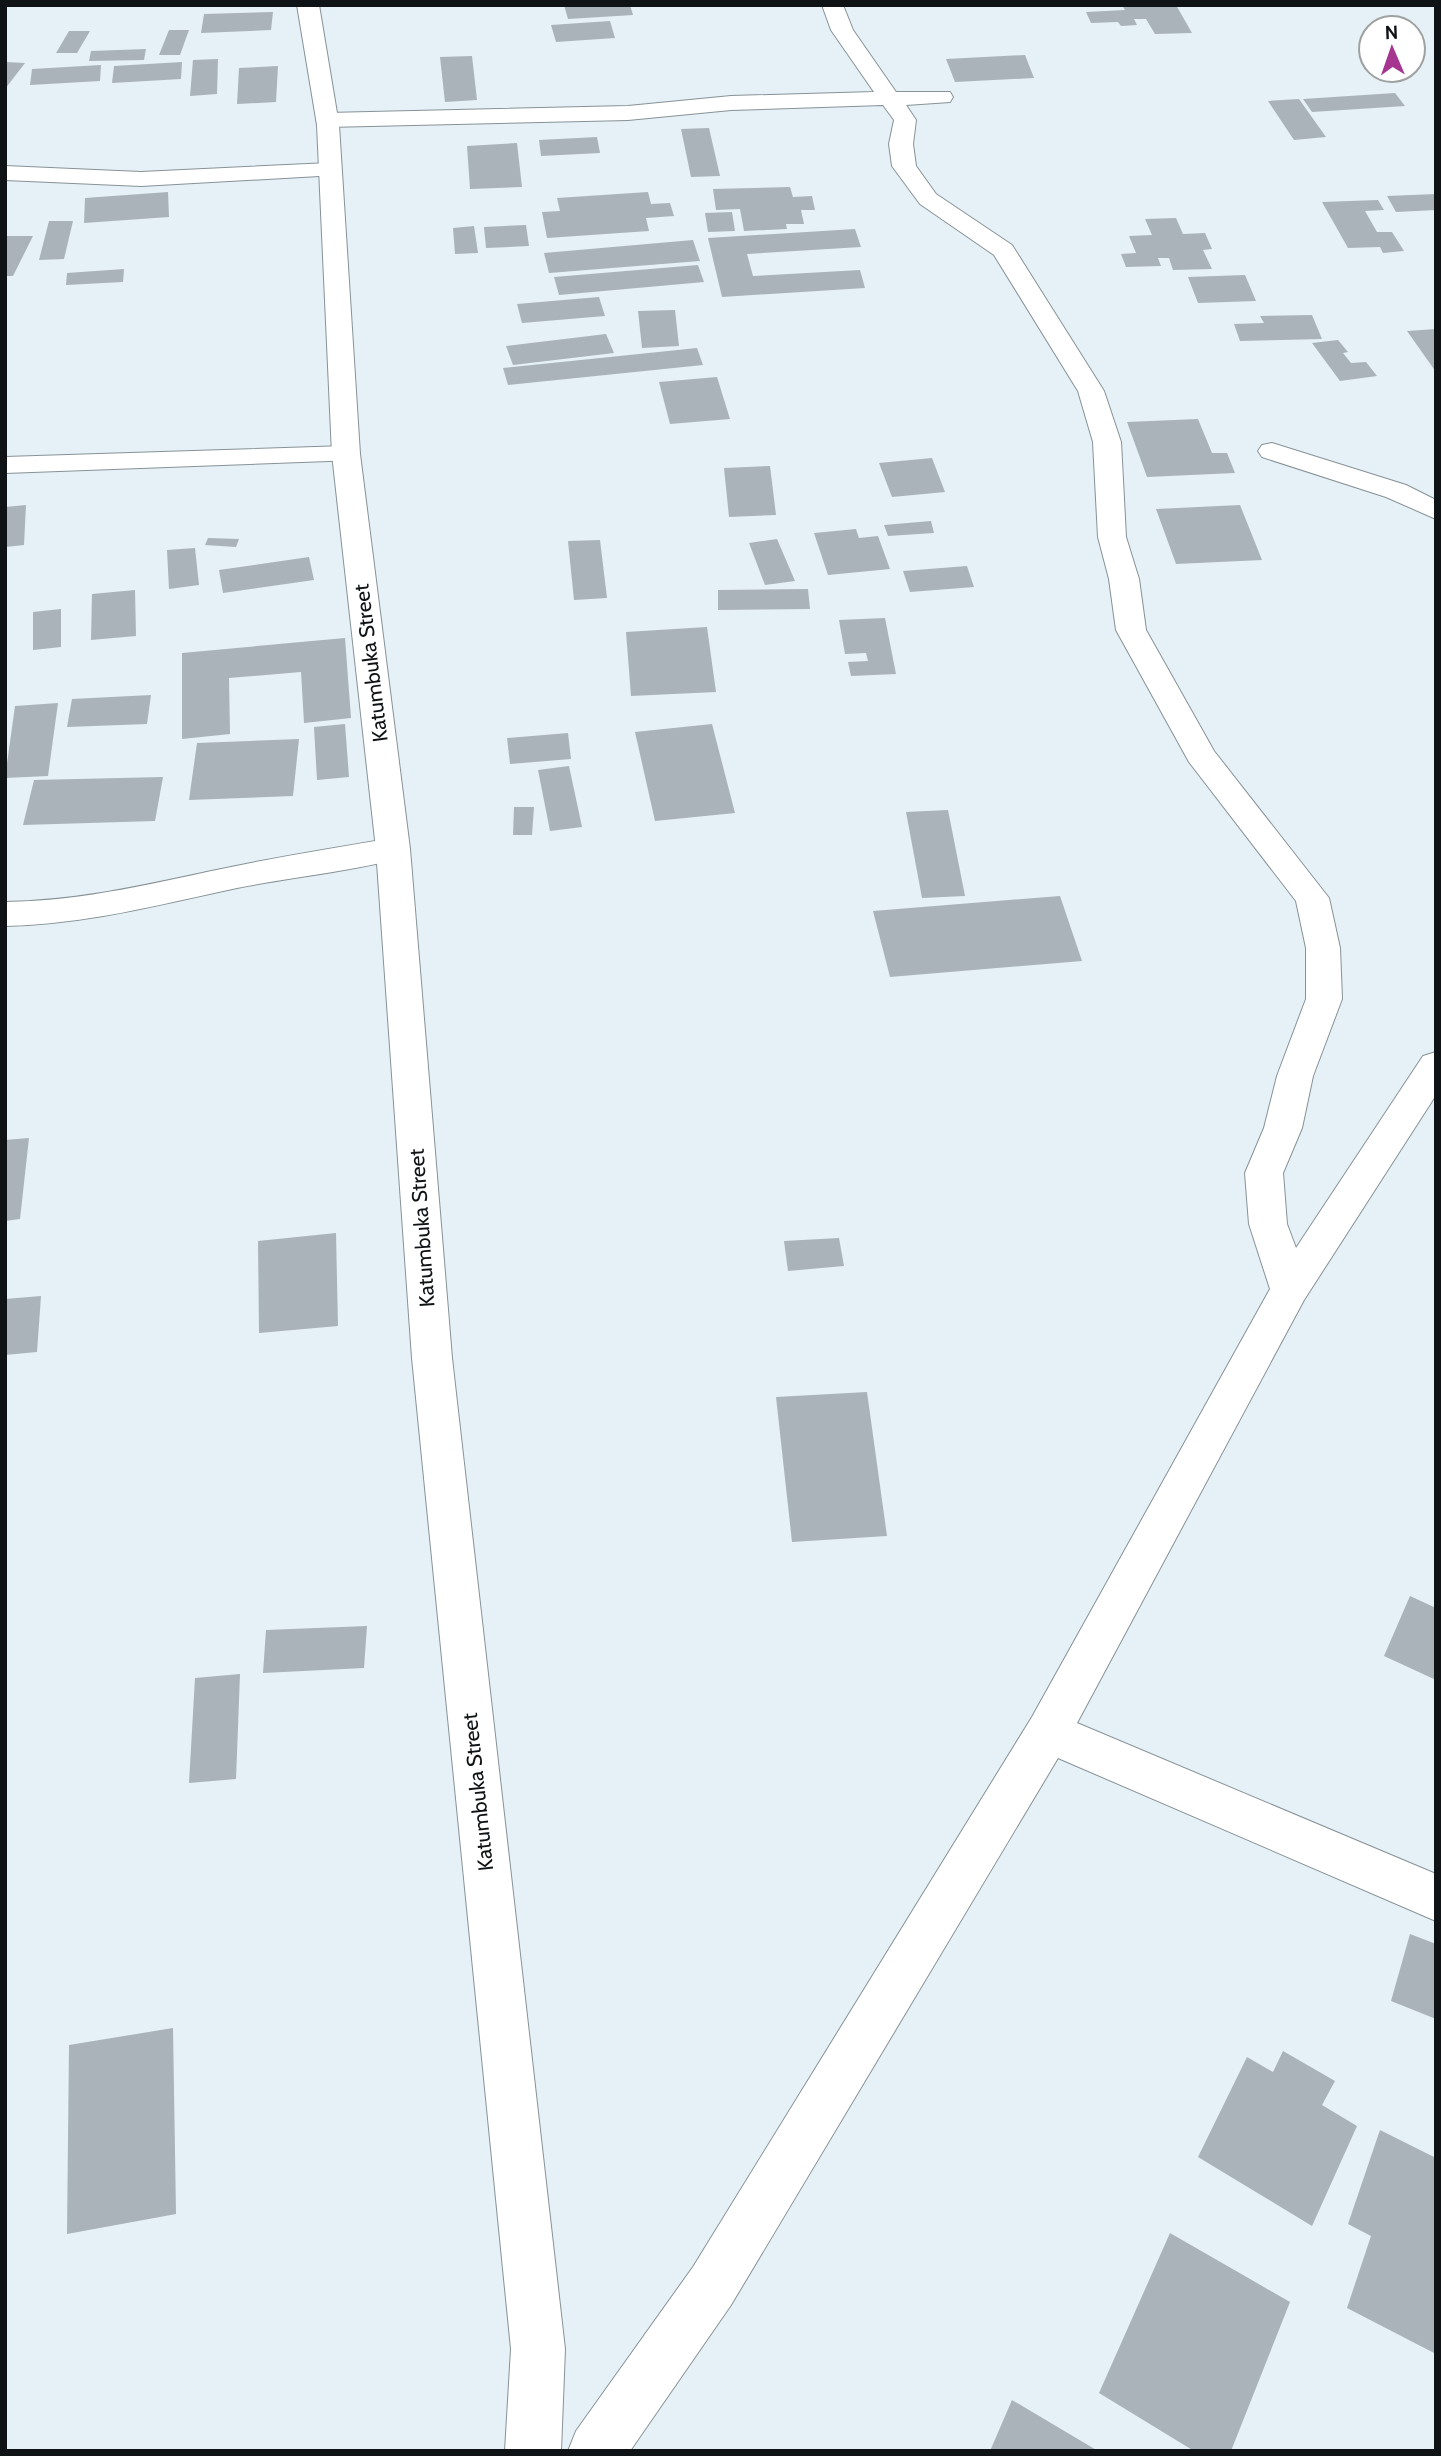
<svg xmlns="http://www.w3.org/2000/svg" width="1441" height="2456" viewBox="0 0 1441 2456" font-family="Cabin,sans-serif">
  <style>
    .building { fill: #aab2ba }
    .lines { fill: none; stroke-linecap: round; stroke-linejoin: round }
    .minor-casing { stroke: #879297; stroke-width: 2 }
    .major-casing { stroke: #879297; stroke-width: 2 }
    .minor { fill: #fff; fill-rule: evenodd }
    .major { fill: #fff; fill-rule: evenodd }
    .labels { text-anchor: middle; stroke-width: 5; stroke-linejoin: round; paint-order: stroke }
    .street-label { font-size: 21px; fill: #0f1315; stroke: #fff }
  </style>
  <rect width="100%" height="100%" fill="#e5f1f6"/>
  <path class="building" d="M564 5H630L633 15 568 19Z
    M1122 5H1176L1192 33 1155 34 1146 19H1134L1137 25 1121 26 1118 22 1091 23 1086 12 1125 10Z
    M273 12 271 30 201 33 204 14Z
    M610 21 615 38 556 42 551 25Z
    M169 30H189L180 55H159Z
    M69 31H90L77 53H56Z
    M146 49 144 60 89 61 91 51Z
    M1025 55 1034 78 955 82 946 59Z
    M472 56 477 100 445 102 440 57Z
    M218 59 217 94 190 96 193 60Z
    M5 62 25 63 5 89Z
    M182 62 181 79 112 83 114 66Z
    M101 65 100 81 30 85 32 69Z
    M278 66 276 102 237 104 239 68Z
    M1395 93 1405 106 1312 112 1303 99Z
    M1299 99 1326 137 1294 140 1268 101Z
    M709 128 720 176 691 177 681 129Z
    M597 137 600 153 541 156 539 140Z
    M517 143 522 187 470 189 467 146Z
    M790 187 793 197 812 196 815 210H801L804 224H786L787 229 744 231 740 209 716 210 713 189Z
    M168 192 169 217 84 223 85 198Z
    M648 192 651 204 670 203 674 216 646 218 649 231 547 238 542 212 560 211 557 198Z
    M1436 194V210L1396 212 1387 196Z
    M1378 200 1384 210 1365 211 1377 232H1392L1404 251 1383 253 1380 247 1348 248 1322 202Z
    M732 212 735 231 708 232 705 213Z
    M1176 218 1183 234 1205 233 1212 249 1203 250 1212 269 1173 270 1169 258H1158L1161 266 1126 267 1121 254 1136 253 1129 236 1152 235 1145 219Z
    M49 221H73L64 259 39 260Z
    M526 225 529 246 486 248 484 227Z
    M474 226 478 253 455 254 453 228Z
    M855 229 861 247 747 254 753 276 860 270 865 288 722 297 708 238Z
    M7 236H33L13 276H5Z
    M693 240 700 261 549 273 544 253Z
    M698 265 704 282 559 295 554 277Z
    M124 269 123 282 66 285 67 273Z
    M1245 275 1256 301 1198 303 1188 277Z
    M599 297 605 316 522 323 517 304Z
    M675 310 679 346 642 348 638 311Z
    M1312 315 1322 339 1240 341 1234 324 1264 323 1260 316Z
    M1436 329V372L1407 331Z
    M606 334 614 353 513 365 506 346Z
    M1338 340 1348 352 1343 353 1351 363 1366 362 1377 376 1340 381 1312 343Z
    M697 348 703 365 508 385 503 368Z
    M717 377 730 419 670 424 659 382Z
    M1198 419 1212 453H1227L1235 473 1147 477 1127 422Z
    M932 458 945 492 892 497 879 463Z
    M770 466 776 515 729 517 724 468Z
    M26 505 24 545 5 547V507Z
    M1240 505 1262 560 1176 564 1156 509Z
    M931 521 934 533 888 536 884 525Z
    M856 529 859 538 878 536 890 569 828 575 814 533Z
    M208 538 239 539 236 547 205 545Z
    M777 539 795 581 765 585 749 543Z
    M600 540 607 598 574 600 568 541Z
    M195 548 199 585 169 589 167 550Z
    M309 557 314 580 223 593 219 570Z
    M967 566 974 587 910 592 903 571Z
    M808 589 810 609 718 610V590Z
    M135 590 136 636 91 640 92 594Z
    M61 609V647L33 650V612Z
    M885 618 896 674 851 676 848 662 868 661 866 653 845 654 839 620Z
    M707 627 716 692 631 696 626 632Z
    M345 638 351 718 304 723 301 672 229 678 230 734 182 739V653Z
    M151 695 147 724 67 727 72 699Z
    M58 703 48 776 5 778 15 706Z
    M345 724 349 777 317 780 314 727Z
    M712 724 735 813 655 821 635 732Z
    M568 733 571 759 510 764 507 738Z
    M299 739 293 796 189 800 197 743Z
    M569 766 582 827 550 831 538 770Z
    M163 777 155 821 23 825 34 780Z
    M514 807H534L532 835H513Z
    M948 810 965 896 922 898 906 812Z
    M1060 896 1082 961 890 977 873 911Z
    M29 1138 20 1219 5 1221V1140Z
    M336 1233 338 1326 259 1333 258 1241Z
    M839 1238 844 1266 788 1271 784 1241Z
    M41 1296 37 1352 5 1355V1299Z
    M867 1392 887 1536 792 1542 776 1397Z
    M1410 1596 1436 1608V1680L1384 1656Z
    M367 1626 364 1668 263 1673 266 1630Z
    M240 1674 236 1779 189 1783 195 1678Z
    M1410 1934 1436 1944V2019L1391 2001Z
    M173 2028 176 2214 67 2234 69 2045Z
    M1283 2051 1335 2081 1322 2105 1357 2126 1312 2226 1198 2157 1247 2057 1273 2072Z
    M1380 2130 1436 2158V2354L1347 2308 1371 2236 1348 2224Z
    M1170 2233 1290 2302 1231 2451H1194L1099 2393Z
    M1012 2400 1098 2451H990Z"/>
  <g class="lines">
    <defs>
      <path id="minor" d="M822 5H843L853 30 896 92H950L953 97 950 102 906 105 916 120 913 144 916 166 936 194 1012 245 1104 391 1121 442 1126 537 1139 579 1146 630 1214 751 1329 898 1340 948 1342 999 1313 1076 1302 1128 1283 1173 1287 1224 1296 1248 1423 1056 1436 1052V1095L1304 1300 1077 1723 1436 1874V1921L1058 1758 731 2305 630 2451H568L576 2431 693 2267 1032 1717 1270 1289 1249 1224 1245 1173 1264 1128 1277 1076 1306 999V948L1296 901 1189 762 1116 630 1109 579 1098 537 1093 442 1078 391 994 255 920 204 892 166 889 144 894 120 883 105 731 110 628 120 327 127 319 125 316 120 319 115 327 113 628 106 731 96 874 92 831 30Z
        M329 163 337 165 341 170 337 175 141 186 5 180V166L141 172Z
        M1272 443 1406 485 1436 500V519L1386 497 1262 457 1258 451 1262 445Z
        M346 446 356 448 360 454 356 460 5 473V457Z
        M393 838 405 841 410 849 405 857C350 872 292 877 237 888 157 905 88 924 5 926V902C86 901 157 882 236 866 288 855 341 847 393 838Z"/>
      <path id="major" d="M297 5H319L339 125 360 454 410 849 452 1358 565 2349 561 2451H505L511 2349 412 1358 376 849 332 454 317 125Z"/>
    </defs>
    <use href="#minor" class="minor-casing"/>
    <use href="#major" class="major-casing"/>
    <use href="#minor" class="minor"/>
    <use href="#major" class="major"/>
  </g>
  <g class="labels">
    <g class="street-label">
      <text transform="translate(371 663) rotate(-97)" y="7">Katumbuka Street</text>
      <text transform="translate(422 1228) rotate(-94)" y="7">Katumbuka Street</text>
      <text transform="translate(478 1792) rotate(-96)" y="7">Katumbuka Street</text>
    </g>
  </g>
  <rect width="1441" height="2456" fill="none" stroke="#0f1315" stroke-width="14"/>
  <g transform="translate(1392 49) rotate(358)"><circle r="33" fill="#ffffff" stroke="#9fa1a1" stroke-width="2"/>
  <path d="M0-5L12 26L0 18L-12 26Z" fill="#a63590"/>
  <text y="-10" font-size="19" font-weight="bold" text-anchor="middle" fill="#0f1315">N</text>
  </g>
</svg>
